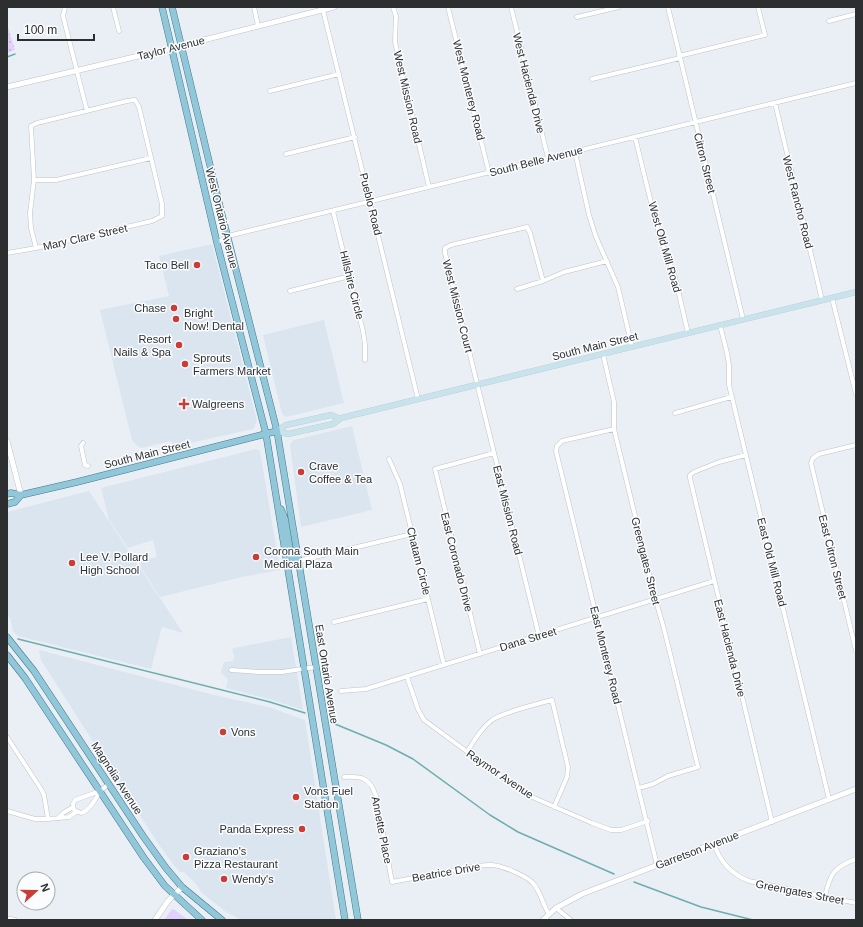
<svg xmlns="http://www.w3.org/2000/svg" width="863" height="927" viewBox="0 0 863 927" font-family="Arial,sans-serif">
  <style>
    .built { fill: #dae5f0 }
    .grass { fill: url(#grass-dots) }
    .park { fill: #e3d0fd }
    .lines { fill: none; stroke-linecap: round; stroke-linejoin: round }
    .stream { stroke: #6dadad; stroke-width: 1.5 }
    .minor-casing { stroke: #bdc3c8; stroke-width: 5 }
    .tertiary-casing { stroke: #bdc3c8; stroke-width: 6 }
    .secondary-casing { stroke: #bdc3c8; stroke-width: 6 }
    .primary-casing { stroke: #3e798c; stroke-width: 7 }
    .minor { stroke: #fff; stroke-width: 4 }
    .tertiary { stroke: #fff; stroke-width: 5 }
    .secondary { stroke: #c8e3ec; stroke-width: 5.5 }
    .primary { stroke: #91c7d8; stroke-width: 6 }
    .poi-dot { fill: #ca3c36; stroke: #fafcfe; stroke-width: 1.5 }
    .labels { text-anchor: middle; stroke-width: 3; stroke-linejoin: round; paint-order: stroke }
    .street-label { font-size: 11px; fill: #2c2e30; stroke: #fafcfe }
    .poi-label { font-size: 11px; fill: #2c2e30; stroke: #fafcfe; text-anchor: start }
  </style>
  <defs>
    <pattern id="grass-dots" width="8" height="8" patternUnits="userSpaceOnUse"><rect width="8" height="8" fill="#e3d0fd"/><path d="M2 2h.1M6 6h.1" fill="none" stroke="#c3b3d9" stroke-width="1.8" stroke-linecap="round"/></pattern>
  </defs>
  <rect width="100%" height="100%" fill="#eaeff5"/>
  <path class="built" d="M212 244 257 421 253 429 173 447 171 441 141 448 136 445 132 440 100 310 169 296 159 256Z
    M324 320 344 403 286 417 282 414 263 335Z
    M352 426 372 510 301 527 290 445 291 442 294 440Z
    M256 449 260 451 280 570 242 577 160 597 142 569 140 564 141 561 157 557 153 540 128 548 109 520 101 488Z
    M89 491 183 633 162 627 151 669 18 636 13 631 10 618 7 615V512Z
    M291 637 303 710 269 699 226 688 228 679 226 678 221 672 224 662 233 661 234 656 232 650 234 648Z
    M39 650 214 695 268 707 305 720 336 920H241L226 912 201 892 197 885 184 872H180L173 864 157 842 41 660Z"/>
  <path class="grass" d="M7 24 15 50 7 53Z"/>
  <path class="park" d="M172 909 175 910 188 920H164Z"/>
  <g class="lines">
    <path class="stream" d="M7 57 15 54
      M18 639 270 702 305 713
      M335 724 386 745 413 759 490 815 518 832 614 874
      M634 882 701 907 753 920"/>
    <defs>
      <path id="minor" d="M65 7 63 16 87 111
        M113 7 119 31
        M254 7 258 26
        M393 7 396 16 395 42 429 187
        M448 7 489 173
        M511 7 548 158
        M668 7 743 319
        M323 10 418 399
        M577 17 619 7
        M829 21 856 14
        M679 56 765 35 758 7
        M592 79 680 58
        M270 91 339 74
        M775 103 822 300
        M635 137 659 235 675 277 688 333
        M575 152 589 215 596 237 618 287 632 347
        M286 154 355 137
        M34 180H56L151 158
        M333 211 363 331 365 345V360
        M217 243 228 236 856 83
        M7 253 36 248 152 221 162 216V204L139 107 135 100 127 101 37 123 31 126 34 180 30 213 31 228 36 248
        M517 289 543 281 564 272 607 261
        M290 291 350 276
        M832 298 856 394
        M720 325 727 353 729 365V385L829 799
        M603 354 614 402V429L654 594 664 629 698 767 668 776 653 784 639 788
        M675 413C694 408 712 402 732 397
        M614 429 562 441 557 446 556 451 657 865
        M83 443 81 446 85 465 88 466
        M856 445 819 454 813 458 811 463 856 651
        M746 455 719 462 694 472 690 475V478L772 822
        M389 459 400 484 444 665
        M298 561 412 534
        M334 622 428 599
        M539 636 445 253V248L451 245 527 227 530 233 543 281
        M480 654 435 469 494 453
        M231 670 259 672H282L316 667
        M407 677 418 709 424 720 525 794 592 823 611 830H621L648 821
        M341 691 366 689 714 581
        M7 737 41 789 44 795 48 819
        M467 752C474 741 481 728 492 720 503 712 538 704 552 700L568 767 567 777 554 807
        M344 777C362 776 370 778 376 796L392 882C413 878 435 874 456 870 468 868 480 864 492 865 503 866 524 875 532 882 541 891 542 904 549 914
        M100 791C96 799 89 811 81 813L74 810 73 804 75 800 100 791 109 784
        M7 811 35 819H48L69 817 76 812
        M58 818 63 813 73 807
        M714 844C720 862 731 874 749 881L856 903
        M825 896C830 874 834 867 856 859
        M556 908 571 920"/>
      <path id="tertiary" d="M7 87 164 50 334 7
        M7 441 21 495
        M7 919 14 920
        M155 920 168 901 182 887
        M543 920 556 908 582 894 856 789"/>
      <path id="secondary" d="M277 431 288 434 333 424 341 418 856 292
        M277 431 286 425 331 415 338 418"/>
      <path id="primary" d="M162 7 217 243 266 434 345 920
        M172 7 220 207 277 431 358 920
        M7 494 11 493 21 495 77 482 277 431
        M7 504 15 502 21 495
        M281 509 285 519 291 556 294 561H298
        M7 637 34 671 143 836 166 868 182 887 222 920
        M7 655 25 678 144 858 165 886 202 920"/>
    </defs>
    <use href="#minor" class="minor-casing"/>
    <use href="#tertiary" class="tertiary-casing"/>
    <use href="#secondary" class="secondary-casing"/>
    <use href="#primary" class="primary-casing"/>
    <use href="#minor" class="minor"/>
    <use href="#tertiary" class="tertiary"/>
    <use href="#secondary" class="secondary"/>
    <use href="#primary" class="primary"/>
  </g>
  <g class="poi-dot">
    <circle cx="197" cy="265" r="4"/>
    <circle cx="174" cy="308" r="4"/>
    <circle cx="176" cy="319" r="4"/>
    <circle cx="179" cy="345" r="4"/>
    <circle cx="185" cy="364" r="4"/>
    <path d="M182 398h4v4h4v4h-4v4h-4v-4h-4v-4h4z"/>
    <circle cx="301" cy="472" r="4"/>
    <circle cx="256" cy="557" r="4"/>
    <circle cx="72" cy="563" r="4"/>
    <circle cx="223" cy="732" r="4"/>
    <circle cx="296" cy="797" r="4"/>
    <circle cx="302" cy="829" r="4"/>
    <circle cx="186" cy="857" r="4"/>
    <circle cx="224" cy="879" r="4"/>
  </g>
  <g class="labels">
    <g class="street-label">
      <text transform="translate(171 48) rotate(-14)" y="4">Taylor Avenue</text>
      <text transform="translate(529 83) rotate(76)" y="4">West Hacienda Drive</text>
      <text transform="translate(469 90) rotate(76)" y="4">West Monterey Road</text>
      <text transform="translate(408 97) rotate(77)" y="4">West Mission Road</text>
      <text transform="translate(536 161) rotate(-14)" y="4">South Belle Avenue</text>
      <text transform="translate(705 163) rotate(76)" y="4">Citron Street</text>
      <text transform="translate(798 202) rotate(76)" y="4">West Rancho Road</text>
      <text transform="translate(371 204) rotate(76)" y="4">Pueblo Road</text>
      <text transform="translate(222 218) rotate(76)" y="4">West Ontario Avenue</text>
      <text transform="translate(85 237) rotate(-13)" y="4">Mary Clare Street</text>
      <text transform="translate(665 247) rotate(74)" y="4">West Old Mill Road</text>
      <text transform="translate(352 285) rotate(76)" y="4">Hillshire Circle</text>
      <text transform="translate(458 306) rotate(76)" y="4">West Mission Court</text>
      <text transform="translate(595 346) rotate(-14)" y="4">South Main Street</text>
      <text transform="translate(147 454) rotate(-14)" y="4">South Main Street</text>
      <text transform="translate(508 510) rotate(76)" y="4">East Mission Road</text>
      <text transform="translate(833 557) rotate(76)" y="4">East Citron Street</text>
      <text transform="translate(419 561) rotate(76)" y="4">Chatam Circle</text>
      <text transform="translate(646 561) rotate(76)" y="4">Greengates Street</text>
      <text transform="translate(457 562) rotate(76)" y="4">East Coronado Drive</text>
      <text transform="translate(772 562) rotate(76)" y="4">East Old Mill Road</text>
      <text transform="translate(528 639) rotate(-17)" y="4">Dana Street</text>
      <text transform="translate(730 648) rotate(76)" y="4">East Hacienda Drive</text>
      <text transform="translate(606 655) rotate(76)" y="4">East Monterey Road</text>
      <text transform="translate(327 674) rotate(81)" y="4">East Ontario Avenue</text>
      <text transform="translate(500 774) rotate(34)" y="4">Raymor Avenue</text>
      <text transform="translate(117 778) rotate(57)" y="4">Magnolia Avenue</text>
      <text transform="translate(382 830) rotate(79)" y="4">Annette Place</text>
      <text transform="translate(697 850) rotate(-21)" y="4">Garretson Avenue</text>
      <text transform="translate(446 872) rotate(-10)" y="4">Beatrice Drive</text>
      <text transform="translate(800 892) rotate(11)" y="4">Greengates Street</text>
    </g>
    <g class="poi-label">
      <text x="189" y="269" text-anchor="end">Taco Bell</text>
      <text x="166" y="312" text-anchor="end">Chase</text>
      <text x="184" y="317">Bright<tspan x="184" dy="13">Now! Dental</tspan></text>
      <text x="171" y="343" text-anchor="end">Resort<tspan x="171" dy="13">Nails &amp; Spa</tspan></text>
      <text x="193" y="362">Sprouts<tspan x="193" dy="13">Farmers Market</tspan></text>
      <text x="192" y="408">Walgreens</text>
      <text x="309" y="470">Crave<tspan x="309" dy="13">Coffee &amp; Tea</tspan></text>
      <text x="264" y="555">Corona South Main<tspan x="264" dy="13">Medical Plaza</tspan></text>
      <text x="80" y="561">Lee V. Pollard<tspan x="80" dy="13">High School</tspan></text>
      <text x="231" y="736">Vons</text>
      <text x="304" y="795">Vons Fuel<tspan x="304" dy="13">Station</tspan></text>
      <text x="294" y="833" text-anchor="end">Panda Express</text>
      <text x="194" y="855">Graziano's<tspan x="194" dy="13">Pizza Restaurant</tspan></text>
      <text x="232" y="883">Wendy's</text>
    </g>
  </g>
  <rect width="863" height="927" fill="none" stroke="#2c2e30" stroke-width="16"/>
  <g transform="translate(36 891) rotate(69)"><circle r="19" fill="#fafcfe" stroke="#a8aaac"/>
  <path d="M0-3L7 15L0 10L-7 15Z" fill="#ca3c36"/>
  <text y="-6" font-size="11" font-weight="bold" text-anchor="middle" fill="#2c2e30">N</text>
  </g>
  <path d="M18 34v6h76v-6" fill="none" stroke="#2c2e30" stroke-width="2"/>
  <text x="24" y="34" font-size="12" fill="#2c2e30" stroke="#fafcfe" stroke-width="3" paint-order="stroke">100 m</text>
</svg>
